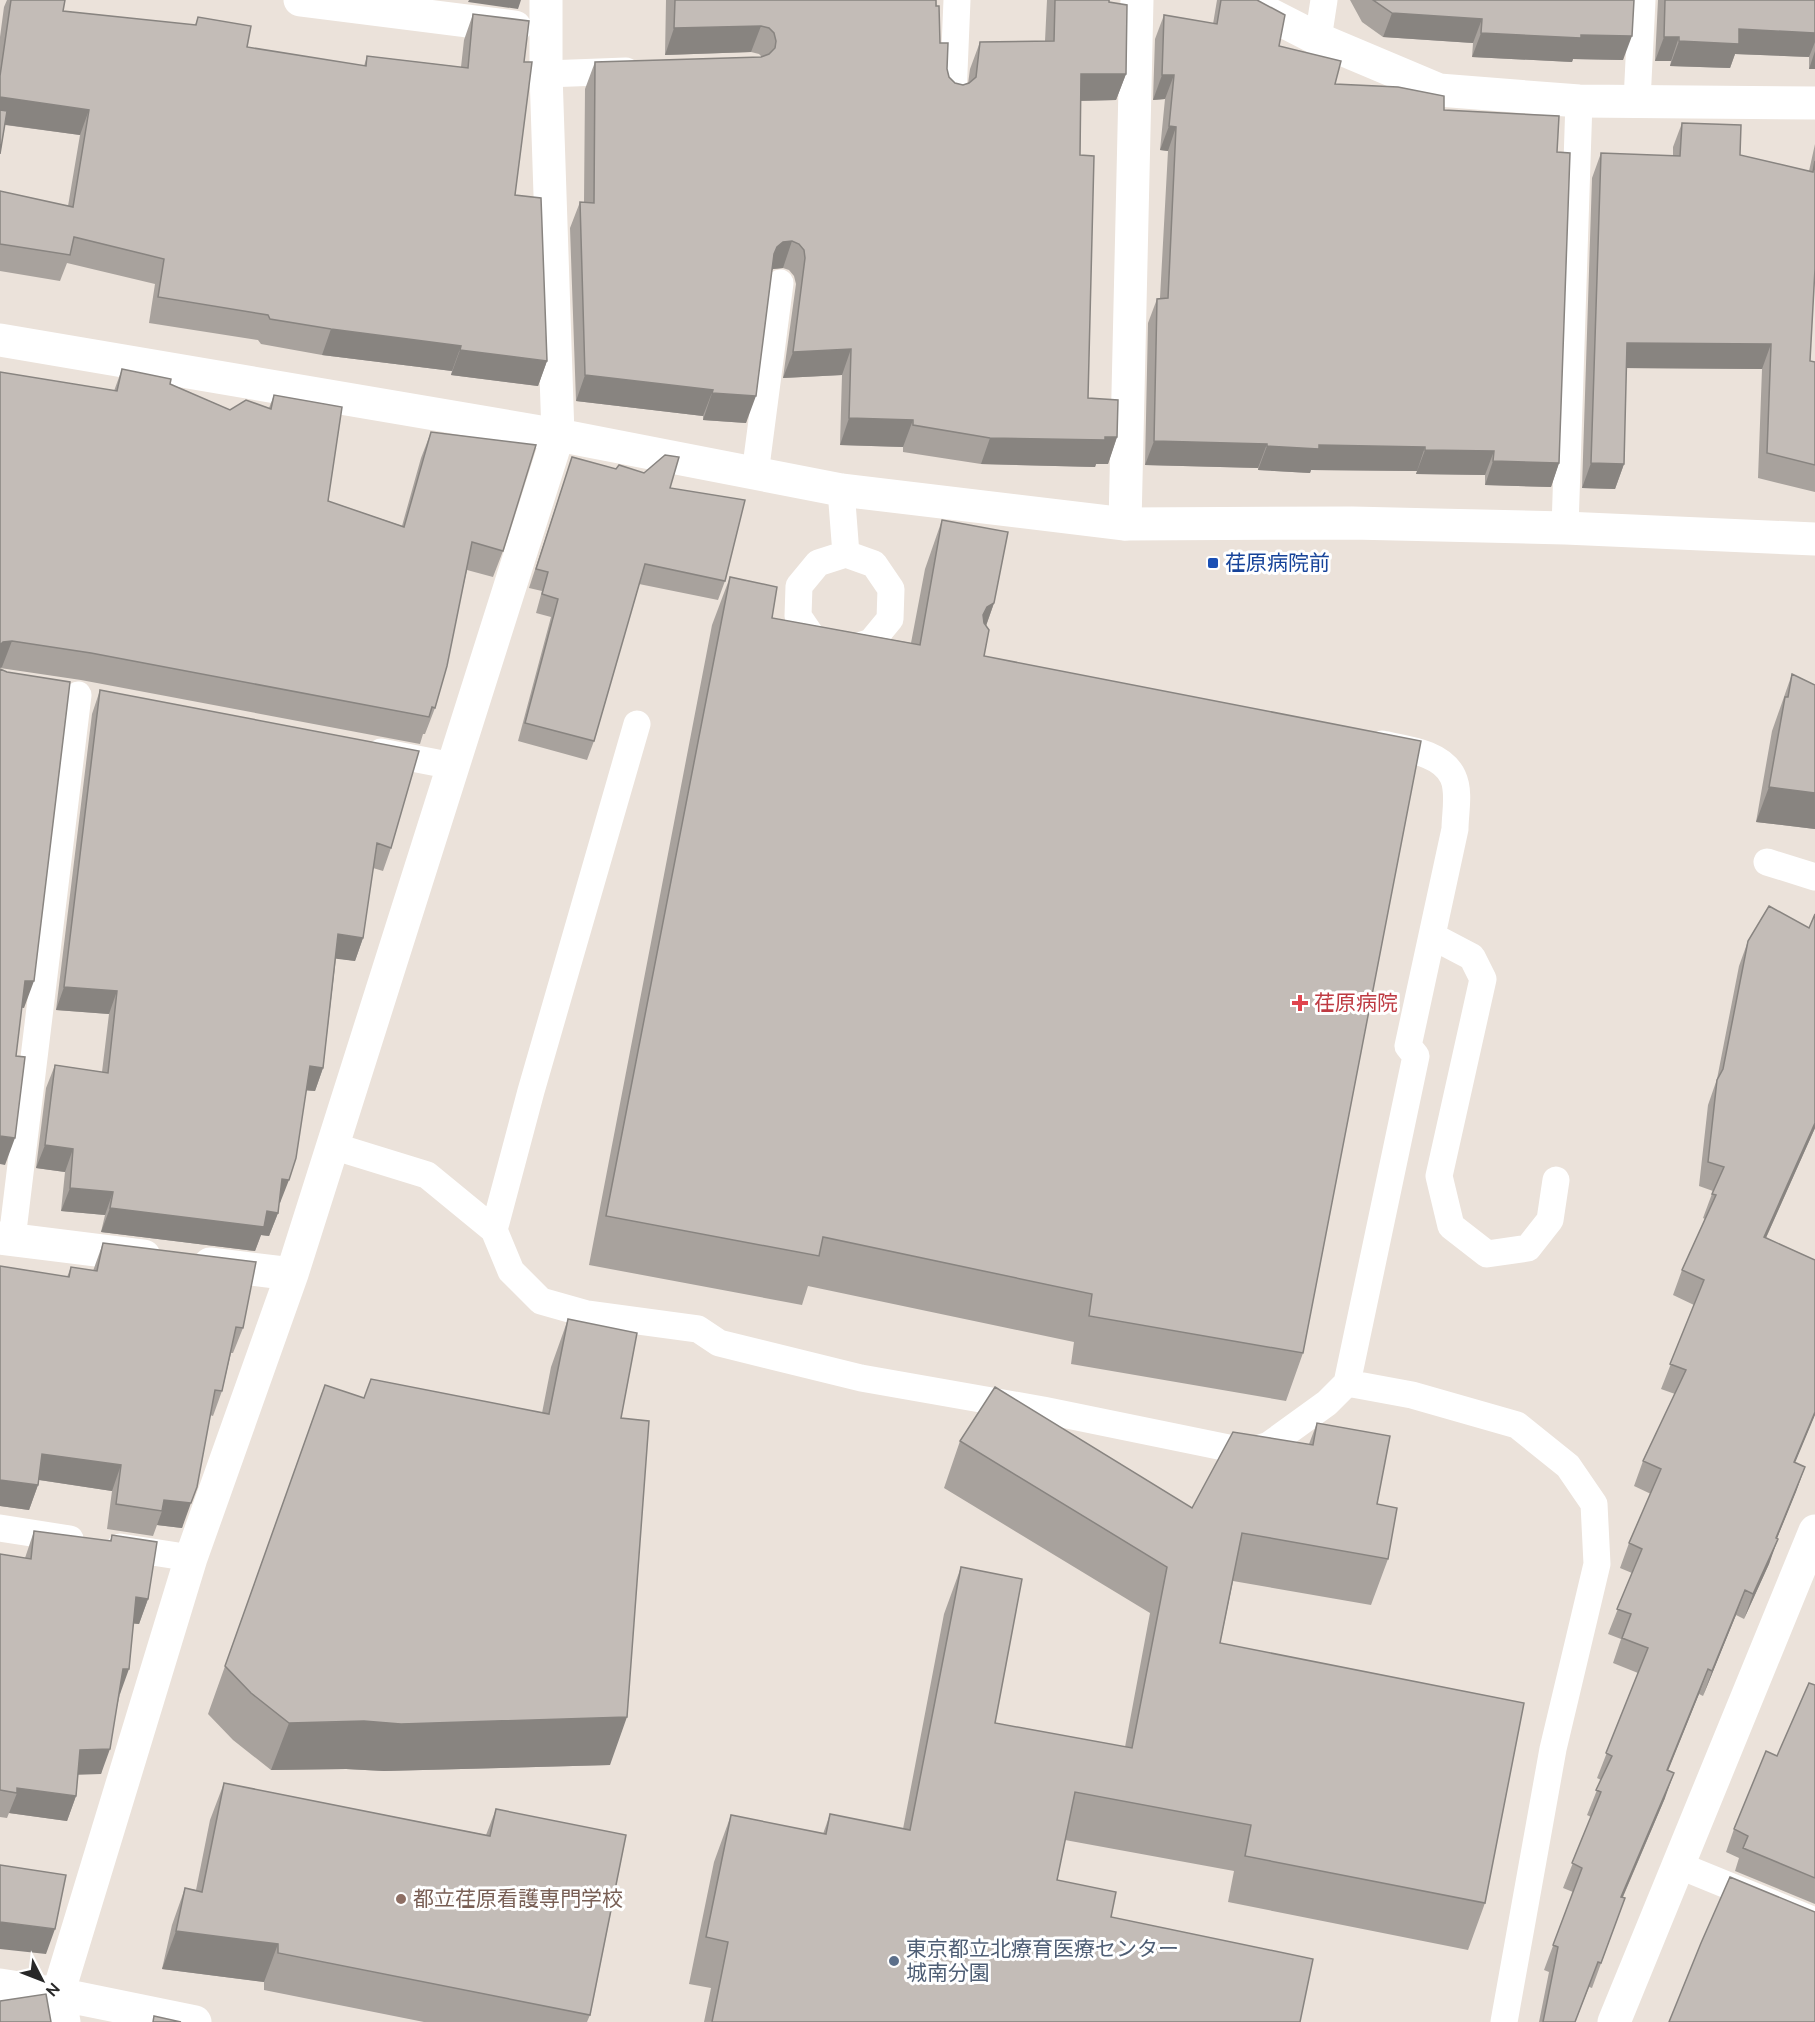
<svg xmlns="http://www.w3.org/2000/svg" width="1815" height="2022" viewBox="0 0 1815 2022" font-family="Ubuntu,'Noto Sans JP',sans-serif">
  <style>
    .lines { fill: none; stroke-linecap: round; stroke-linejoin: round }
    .lane { stroke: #fff; stroke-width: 27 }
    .street { stroke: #fff; stroke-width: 33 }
    .secondary { stroke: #fff; stroke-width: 33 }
    .wall { fill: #a8a29d }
    .shaded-wall { fill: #888480 }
    .building { fill: #c3bcb7; stroke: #888480; stroke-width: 1.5 }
    .transit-dot { fill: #1a4fb4; stroke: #fff; stroke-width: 2 }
    .health-dot { fill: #e0444e; stroke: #fff; stroke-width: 2 }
    .education-dot { fill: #8d6e63; stroke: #fff; stroke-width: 2 }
    .service-dot { fill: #5c6f8a; stroke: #fff; stroke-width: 2 }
    .labels { text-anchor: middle; stroke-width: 6; stroke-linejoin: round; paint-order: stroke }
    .transit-label { font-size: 21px; fill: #164399; stroke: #fff; text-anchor: start }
    .health-label { font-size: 21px; fill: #be3a42; stroke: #fff; text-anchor: start }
    .education-label { font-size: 21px; fill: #785e54; stroke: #fff; text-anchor: start }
    .service-label { font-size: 21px; fill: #4e5e75; stroke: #fff; text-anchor: start }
  </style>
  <rect width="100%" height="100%" fill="#ebe2da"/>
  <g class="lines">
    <path class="lane" d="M1318 39 1324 0
      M546 74 626 71
      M953 96 957 0
      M1637 101 1642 0
      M755 474 780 283
      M841 490 846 554 874 564 891 589 890 619 871 642 843 651 815 641 798 616 799 586 818 563 846 554
      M1565 528 1579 101
      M381 752 453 766
      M1767 862 1815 877
      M1432 936 1472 957 1483 979 1439 1176 1451 1226 1487 1254 1528 1248 1550 1220 1556 1180
      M333 1146 427 1175 494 1230 511 1271 541 1301 587 1314 698 1329 719 1343 861 1378 1043 1410 1248 1452 1269 1445 1327 1403 1347 1383 1416 1056 1408 1046 1455 829C1455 813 1460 792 1453 777 1442 752 1405 749 1382 744
      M494 1230 531 1091 637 724
      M12 1239 78 695
      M1347 1383 1412 1395 1517 1425 1568 1466 1594 1504 1597 1564 1553 1749 1504 2022
      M0 1528 70 1539
      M120 1547 191 1558
      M1678 1865 1815 1921"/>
    <path class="street" d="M300 0 515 27
      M1242 0 1318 39 1439 90 1579 101 1815 103
      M1125 524 1137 0
      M0 1238 144 1256
      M210 1264 292 1274
      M0 1985 58 1994 195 2022
      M64 2022 58 1994 191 1558 292 1274 558 435 546 74V0
      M1614 2022 1815 1531"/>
    <path class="secondary" d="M0 340 558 435 841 490 1125 524 1352 523 1565 528 1815 539"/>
  </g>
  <path class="wall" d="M7 0H65L63 11 195 25 198 17 247 47 364 66 367 56 461 67 464 40 473 14 524 62 515 195 547 361 538 386 451 375 452 371 322 355 261 344 258 340 149 323 155 284 67 263 60 281 0 271V191L68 206 80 135 5 125 0 154V37L4 7Z
    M666 0H936L940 43 949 77 955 83 963 85 968 84 970 69 980 42 1045 41 1047 0H1109L1126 74 1116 100 1081 101 1080 155 1088 398 1117 437 1108 464H1096L1095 467 981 464 903 452V447L840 445 842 375 783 378 796 284 794 276 789 270 783 268 773 269 772 270 746 423 703 420V416L576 401 570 228 580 202H584L585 89 595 62 762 57 759 54 751 52 665 55Z
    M1217 0H1257L1279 46 1335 84 1444 110 1557 152 1559 463 1551 487 1485 485V475L1416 474 1417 471 1311 470 1310 473 1258 470V468L1145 465 1148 323 1157 299 1160 298 1168 151 1160 150 1165 99 1153 100 1155 39 1164 15 1213 24Z
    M1350 0H1634L1623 60 1573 59 1572 62 1472 57 1473 43 1383 37 1362 22Z
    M1658 0H1815V69H1809V57L1735 54 1730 68 1670 66 1671 61H1655Z
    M1682 123 1740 155 1809 171 1815 144V269L1810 361 1815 362V492L1758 478 1762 369 1626 368 1624 464 1615 489 1582 488 1592 178 1601 153 1673 156V147Z
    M122 369 170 384 230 410 269 408 274 395 328 501 402 526 421 458 431 432 503 551 493 577 467 570 435 708 425 734H423L420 744 81 680 0 668V372L114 391Z
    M572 457 670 488 725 581 718 600 639 584 594 741 587 760 518 741 551 617 536 613 542 591 529 588Z
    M942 520 994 603 986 626 984 656 1303 1353 1286 1401 1071 1364 1074 1342 808 1286 802 1305 589 1265 712 625 730 577 772 618 911 643 925 569Z
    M1792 674 1815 685V829L1756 822 1772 731Z
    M100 690 391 848 383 871 373 868 363 938 355 961 336 958 323 1068 315 1091 306 1090 280 1203H279L278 1213 269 1236 261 1235 255 1251 101 1232 105 1215 61 1211 65 1172 36 1168 46 1088 55 1065 102 1072 109 1014 56 1010 92 714Z
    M1815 914V1128L1766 1238 1795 1463 1805 1467 1777 1538 1769 1564 1744 1619 1736 1615 1703 1696 1699 1694 1668 1771 1665 1798 1623 1897 1625 1898 1592 1988 1589 1987 1575 2022H1539L1549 1972 1544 1970 1573 1892 1563 1888 1591 1817 1587 1815 1601 1780 1597 1778 1638 1673 1613 1663 1621 1639 1608 1634 1632 1573 1620 1568 1629 1543 1651 1494 1634 1486 1643 1461 1675 1394 1661 1389 1694 1305 1673 1295 1682 1270 1705 1219 1703 1218 1713 1191 1699 1186 1708 1105 1717 1079 1739 966 1748 941 1809 928Z
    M103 1243 243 1328 233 1353H231L222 1391 213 1416 210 1415 182 1528 157 1525 153 1536 107 1529 112 1491 39 1480 38 1485 29 1510 0 1506V1266L67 1277 71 1267 93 1271Z
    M568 1319 621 1418 610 1765 384 1771 346 1769 271 1770 233 1740 208 1714 325 1385 364 1398 542 1413 551 1367Z
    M1317 1423 1377 1504 1388 1559 1371 1605 1233 1581 1220 1643 1485 1903 1468 1950 1228 1902 1234 1871 1065 1840 1057 1880 1111 1917 1300 2022H704L711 1988 689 1984 714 1862 731 1815 823 1834 830 1814 903 1829 944 1614 961 1567 995 1723 1125 1747 1150 1613 944 1488 960 1441 1192 1508 1309 1444Z
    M34 1531 110 1541 112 1535 148 1599 139 1624 133 1623 120 1694 101 1774H78L76 1796 67 1821 9 1813 7 1818 0 1817V1554L25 1558Z
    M1815 1685V1904L1735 1871 1739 1858 1726 1852 1734 1829 1777 1756Z
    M224 1783 486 1835 496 1809 590 2015 587 2022H424L264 1990V1982L162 1969 172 1925 185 1888 196 1890 210 1820Z"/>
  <path class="shaded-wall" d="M469 0H521L518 9 468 2Z
    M1392 13 1482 19 1473 43 1383 37Z
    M761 26 751 52 665 55 674 28Z
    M1739 29 1815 33V42L1809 57 1735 54 1730 68 1670 66 1679 41Z
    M1481 33 1632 36 1623 60 1573 59 1572 62 1472 57Z
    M1664 37H1679L1671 61H1655Z
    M1815 51V69H1809Z
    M1081 74H1126L1116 100 1072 101Z
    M1162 75H1174L1165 99 1153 100Z
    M0 97 89 110 80 135 0 124Z
    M1169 126 1176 127 1168 151 1160 150Z
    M792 241 783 268 773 269 767 274 777 247 783 242Z
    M331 329 461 346 452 371 322 355Z
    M1627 343 1771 344 1762 369 1618 368Z
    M851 349 842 375 783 378 793 352Z
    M460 350 547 361 538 386 451 375Z
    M585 375 713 390 703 416 576 401Z
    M712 393 756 396 746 423 703 420Z
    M849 418 913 420 903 447 840 445Z
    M1117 437 1108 464H1096L1095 467 981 464 990 438Z
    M1154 441 1267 444 1258 468 1145 465Z
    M1319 445 1425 447 1417 471 1311 470 1310 473 1258 470 1267 446Z
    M1425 450 1494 451 1485 475 1416 474Z
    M1493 461 1559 463 1551 487 1485 485Z
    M1591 463 1624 464 1615 489 1582 488Z
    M994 603 977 651 983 615 987 607Z
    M12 641 2 667 0 668V645L3 642Z
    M1769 787 1815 793V829L1756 822Z
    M338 934 363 938 355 961 330 958Z
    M25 981H34L24 1008 16 1007Z
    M64 987 117 991 109 1014 56 1010Z
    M310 1066 323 1068 315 1091 301 1090Z
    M1815 1123V1128L1755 1262 1764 1237Z
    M0 1136 15 1138 5 1165 0 1164Z
    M45 1145 73 1149 65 1172 36 1168Z
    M282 1179 289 1180 280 1203 274 1202Z
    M70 1188 113 1192 105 1215 61 1211Z
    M110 1208 267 1211 278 1213 269 1236 261 1235 255 1251 101 1232Z
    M1815 1412V1415L1785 1487 1794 1462Z
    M42 1454 121 1465 112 1491 33 1479Z
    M1805 1467 1796 1492 1767 1563 1776 1538Z
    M0 1480 38 1485 29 1510 0 1506Z
    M164 1500 191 1503 182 1528 157 1525 162 1511Z
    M1778 1539 1769 1564 1744 1619 1753 1594Z
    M1745 1590 1736 1615 1703 1696 1712 1671Z
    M136 1597 148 1599 139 1624 127 1623Z
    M123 1669H129L120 1694H114Z
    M1708 1669 1699 1694 1658 1795 1667 1770Z
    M627 1717 610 1765 384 1771 346 1769 271 1770 289 1723Z
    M110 1749 101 1774 71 1775 80 1750Z
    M1674 1773 1665 1798 1612 1922 1621 1897Z
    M17 1788 76 1796 67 1821 9 1813 17 1793Z
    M0 1922 55 1929 46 1954 0 1949Z
    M176 1931 278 1944 264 1982 162 1969Z"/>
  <path class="building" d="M11 0H65L63 11 196 25 198 17 251 26 247 47 366 66 367 56 468 68 473 14 529 21 524 62H532L515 195 541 198 547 361 460 350 461 346 331 329 270 319 268 315 158 297 164 259 74 237 70 255 0 244V191L73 207 89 110 0 97V76Z
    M675 0H936V6H939L940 43H948L947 69 949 77 955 83 963 85 969 83 976 77 980 42 1054 41 1055 0H1109V2L1127 5 1126 74H1081L1080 155 1094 156 1088 398 1118 400 1117 437H1105V440L990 438 913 425V420L849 418 851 349 793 352 805 258 804 250 799 244 792 241 783 242 777 247 774 254 756 396 712 393 713 390 585 375 580 202 594 203 595 62 761 57 769 54 775 48 776 41 774 33 769 28 761 26 674 28Z
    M1221 0H1257L1285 15 1279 46 1341 61 1335 84 1398 87 1444 96V110L1559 116 1557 152 1570 153 1559 463 1493 461 1494 451 1425 450V447L1319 445V449L1267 446V444L1154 441 1157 299 1168 298 1176 127 1169 126 1174 75H1162L1164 15 1217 24Z
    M1373 0H1634L1632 36 1581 35V38L1481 33 1482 19 1392 13Z
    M1665 0H1815V33L1739 29V44L1679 41V37H1664Z
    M0 110 7 111 0 154Z
    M1682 123 1741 125 1740 155 1813 172 1815 161V269L1810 361 1815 362V465L1767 453 1771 344 1627 343 1624 464 1591 463 1601 153 1680 156Z
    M122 369 171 379 170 384 230 410 246 400 271 409 274 395 342 407 328 501 404 527 431 432 536 445 503 551 472 542 447 666 435 708 432 707 429 717 91 653 12 641 3 642 0 645V372L117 391Z
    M665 455 679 457 670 488 745 500 725 581 645 564 594 741 525 723 558 599 542 594 548 572 536 569 572 457 616 469 619 465 644 473Z
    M942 520 1008 532 994 603 987 607 983 615 984 623 989 630 984 656 1421 741 1303 1353 1089 1316 1092 1294 823 1237 819 1256 606 1216 730 577 777 587 772 618 920 645Z
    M0 669 7 672 70 682 34 981H25L16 1056 25 1057 15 1138 0 1136Z
    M1792 674 1815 685V793L1769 787 1785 697H1788Z
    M100 690 419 751 391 848 377 843 363 938 338 934 323 1068 310 1066 296 1158 289 1180 282 1179 278 1213 267 1211 264 1227 110 1208 113 1192 70 1188 73 1149 45 1145 55 1065 108 1073 117 991 64 987Z
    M1769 906 1809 928 1815 914V1123L1764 1237 1815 1260V1412L1794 1462 1805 1467 1776 1538 1778 1539 1753 1594 1745 1590 1712 1671 1708 1669 1667 1770 1674 1773 1621 1897 1625 1898 1601 1963 1598 1962 1575 2022H1543L1558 1947 1553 1945 1582 1868 1572 1863 1601 1792 1596 1790 1612 1756 1606 1753 1648 1648 1622 1638 1631 1614 1617 1609 1642 1549 1629 1543 1661 1469 1643 1461 1686 1370 1670 1364 1704 1280 1682 1270 1716 1195 1712 1194 1724 1167 1708 1162 1717 1080 1723 1069 1748 941Z
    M103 1243 256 1262 243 1328 236 1327 222 1391 215 1390 197 1487 191 1503 164 1500 162 1511 116 1504 121 1465 42 1454 38 1485 0 1480V1266L69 1277 71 1267 97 1271Z
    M568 1319 637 1333 621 1418 649 1421 627 1717 401 1724 364 1721 289 1723 251 1693 225 1666 325 1385 364 1398 371 1379 549 1414Z
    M995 1387 1192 1508 1233 1432 1313 1445 1317 1423 1390 1436 1377 1504 1397 1508 1388 1559 1242 1533 1220 1643 1524 1703 1485 1903 1245 1856 1251 1825 1075 1792 1057 1880 1116 1892 1111 1917 1313 1959 1300 2022H712L728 1942 706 1937 731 1815 826 1834 830 1814 910 1830 961 1567 1022 1579 995 1723 1132 1748 1167 1567 960 1441Z
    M34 1531 111 1541 112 1535 157 1542 148 1599 136 1597 129 1669H123L110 1749 80 1750 76 1796 17 1788V1793L0 1790V1554L31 1559Z
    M1809 1683 1815 1685V1878L1743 1848 1748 1836 1734 1829 1766 1751 1777 1756Z
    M224 1783 490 1836 496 1809 626 1835 590 2015 278 1953V1944L176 1931 185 1888 202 1892Z
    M0 1865 66 1875 55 1929 0 1922Z
    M1730 1877 1815 1912V2022H1669L1701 1943Z
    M46 1994 51 2022H0V2001Z
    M154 2016 181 2022H153Z"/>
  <rect class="transit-dot" x="1207" y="557" width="12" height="12" rx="3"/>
  <path class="health-dot" d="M1297 994h6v6h6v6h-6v6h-6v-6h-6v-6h6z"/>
  <circle class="education-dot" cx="401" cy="1899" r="6"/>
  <circle class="service-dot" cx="894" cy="1961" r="6"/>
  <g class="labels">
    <g class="transit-label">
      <text x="1225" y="570">荏原病院前</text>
    </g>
    <g class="health-label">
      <text x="1314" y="1010">荏原病院</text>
    </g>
    <g class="education-label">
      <text x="413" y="1906">都立荏原看護専門学校</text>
    </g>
    <g class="service-label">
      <text x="906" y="1956">東京都立北療育医療センター<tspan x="906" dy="24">城南分園</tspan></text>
    </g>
  </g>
  <g transform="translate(42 1980) rotate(132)" stroke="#ffffff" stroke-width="4.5" paint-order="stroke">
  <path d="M0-4.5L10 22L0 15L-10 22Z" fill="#282828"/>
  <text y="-9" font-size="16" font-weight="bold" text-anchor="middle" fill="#282828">N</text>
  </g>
</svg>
